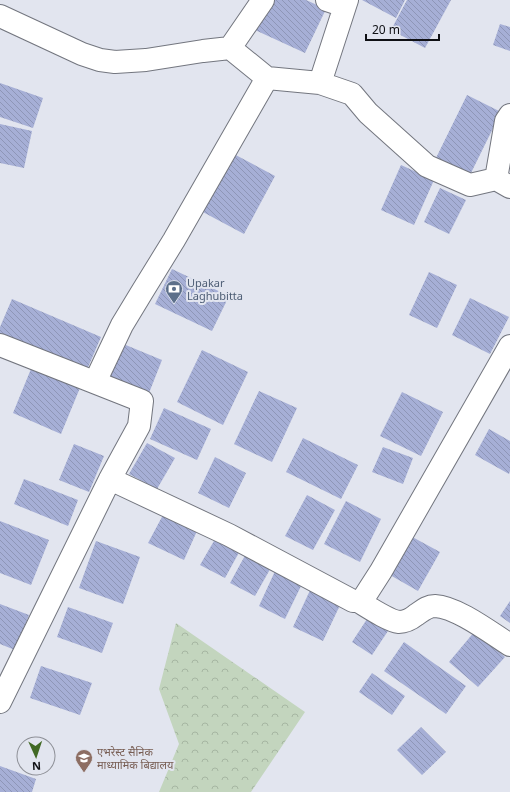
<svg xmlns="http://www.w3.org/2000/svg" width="510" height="792" viewBox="0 0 510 792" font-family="'Noto Sans','Noto Sans Devanagari',sans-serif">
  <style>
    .park { fill: url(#park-crowns) }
    .building { fill: url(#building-back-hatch) }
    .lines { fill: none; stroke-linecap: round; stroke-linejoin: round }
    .street-casing { stroke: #73767f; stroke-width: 24 }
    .street { stroke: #fff; stroke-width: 22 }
    .labels { text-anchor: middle; stroke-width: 4; stroke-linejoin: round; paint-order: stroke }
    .service-label { font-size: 11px; fill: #4e5e75; stroke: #e2e5ef; text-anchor: start }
    .education-label { font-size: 11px; fill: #785e54; stroke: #e2e5ef; text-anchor: start }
  </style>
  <defs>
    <pattern id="park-crowns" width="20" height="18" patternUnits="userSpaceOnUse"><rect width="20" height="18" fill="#c3d5be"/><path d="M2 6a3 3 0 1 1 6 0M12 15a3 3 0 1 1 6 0" fill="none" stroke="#a6b6a2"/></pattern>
    <pattern id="building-back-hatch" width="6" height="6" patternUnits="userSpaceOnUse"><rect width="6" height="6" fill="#a6afd6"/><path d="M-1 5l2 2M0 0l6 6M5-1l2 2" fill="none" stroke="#8e96b7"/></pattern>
  </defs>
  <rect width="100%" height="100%" fill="#e2e5ef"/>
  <path class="park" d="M176 623 305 712 251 792H159L179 744 159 689Z"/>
  <path class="building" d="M268 0H306L326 9 305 53 255 30Z
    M362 0H405L396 18Z
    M407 0H451L425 48 391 30Z
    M500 24 510 27V51L493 45Z
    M0 83 43 98 33 128 0 117Z
    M467 95 501 112 470 175 436 158Z
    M0 124 32 131 24 168 0 163Z
    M232 153 275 176 244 234 201 211Z
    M401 165 434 180 414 225 381 210Z
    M440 188 466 200 449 234 424 222Z
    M172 269 229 296 212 331 155 304Z
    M429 272 457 285 437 328 409 315Z
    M470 298 509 317 490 354 452 335Z
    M12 299 101 337 86 372 0 337V327Z
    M121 343 162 360 149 393 107 377Z
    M202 350 248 372 223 425 177 402Z
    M33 364 82 383 61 434 13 413Z
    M259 391 297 408 272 462 234 444Z
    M402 392 443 412 421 456 380 436Z
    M164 408 211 429 197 460 150 439Z
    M489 429 510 441V471L509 474 475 455Z
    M303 438 358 465 341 499 286 472Z
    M147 443 175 458 157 489 129 474Z
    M74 444 104 456 89 492 59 480Z
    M383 447 413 458 403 484 372 472Z
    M215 457 246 473 229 508 198 493Z
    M24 479 78 500 68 526 14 504Z
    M307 495 335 510 313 550 285 536Z
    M346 501 381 519 360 562 324 544Z
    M163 515 197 531 184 560 148 543Z
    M0 521 49 540 31 585 0 573Z
    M405 533 440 552 418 591 383 571Z
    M218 534 242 547 225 578 200 565Z
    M96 541 140 557 123 604 79 588Z
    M248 550 273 564 255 596 230 583Z
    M276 569 303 582 285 619 259 606Z
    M312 586 342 601 323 641 293 627Z
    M510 601V623L500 616Z
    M0 604 29 615 15 650 0 644Z
    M68 607 113 623 102 653 57 637Z
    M369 616 390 628 372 655 352 642Z
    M475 631 505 657 478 687 449 662Z
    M404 642 466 686 446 714 384 671Z
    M41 666 92 683 80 715 30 698Z
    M372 673 405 696 392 715 359 692Z
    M421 727 446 752 422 775 397 750Z
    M0 766 36 779 32 792H0Z"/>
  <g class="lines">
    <defs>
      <path id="street" d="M327 0 345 6 347 0
        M0 16 82 54 100 60 115 62 146 60 203 51 230 48 263 0
        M230 48 267 78 320 83 352 94 368 113 427 166 470 185 496 179 510 187
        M320 83 345 6
        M496 179 506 121 510 115
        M0 345 142 401 139 426 110 479 0 702
        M95 382 122 325 142 292 174 240 267 78
        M110 479 229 535 353 601H358L363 599 381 571 510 346
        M358 601C368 607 389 621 399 622 405 622 411 619 416 615 422 611 427 606 435 606 457 607 491 633 510 645"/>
    </defs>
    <use href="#street" class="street-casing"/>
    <use href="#street" class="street"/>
  </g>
  <defs>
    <symbol id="bank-pin" viewBox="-11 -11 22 30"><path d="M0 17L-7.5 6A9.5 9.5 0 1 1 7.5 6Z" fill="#5c6f8a" stroke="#e2e5ef"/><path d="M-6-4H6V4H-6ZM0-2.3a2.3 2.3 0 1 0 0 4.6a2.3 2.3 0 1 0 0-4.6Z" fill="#fff"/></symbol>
    <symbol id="school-pin" viewBox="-11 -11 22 30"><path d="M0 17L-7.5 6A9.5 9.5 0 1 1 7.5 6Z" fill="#8d6e63" stroke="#e2e5ef"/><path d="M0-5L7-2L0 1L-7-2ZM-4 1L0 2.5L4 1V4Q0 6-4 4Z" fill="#fff"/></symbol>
  </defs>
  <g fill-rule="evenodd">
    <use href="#bank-pin" x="164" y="279" width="20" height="27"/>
    <use href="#school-pin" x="74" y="748" width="20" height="27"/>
  </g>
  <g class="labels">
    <g class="service-label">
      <text x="187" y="287">Upakar<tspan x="187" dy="13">Laghubitta</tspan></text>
    </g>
    <g class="education-label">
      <text x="97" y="756">एभरेस्ट सैनिक<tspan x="97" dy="13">माध्यामिक बिद्यालय</tspan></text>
    </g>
  </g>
  <g transform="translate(36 756) rotate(177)"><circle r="19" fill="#e2e5ef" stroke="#8e9097"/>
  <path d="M0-3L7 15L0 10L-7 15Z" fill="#416924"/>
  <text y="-6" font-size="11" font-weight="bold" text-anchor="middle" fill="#0f1014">N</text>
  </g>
  <path d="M366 34v6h73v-6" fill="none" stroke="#0f1014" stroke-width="2"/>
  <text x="372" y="34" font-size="12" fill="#0f1014" stroke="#e2e5ef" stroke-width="3" paint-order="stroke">20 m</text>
</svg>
